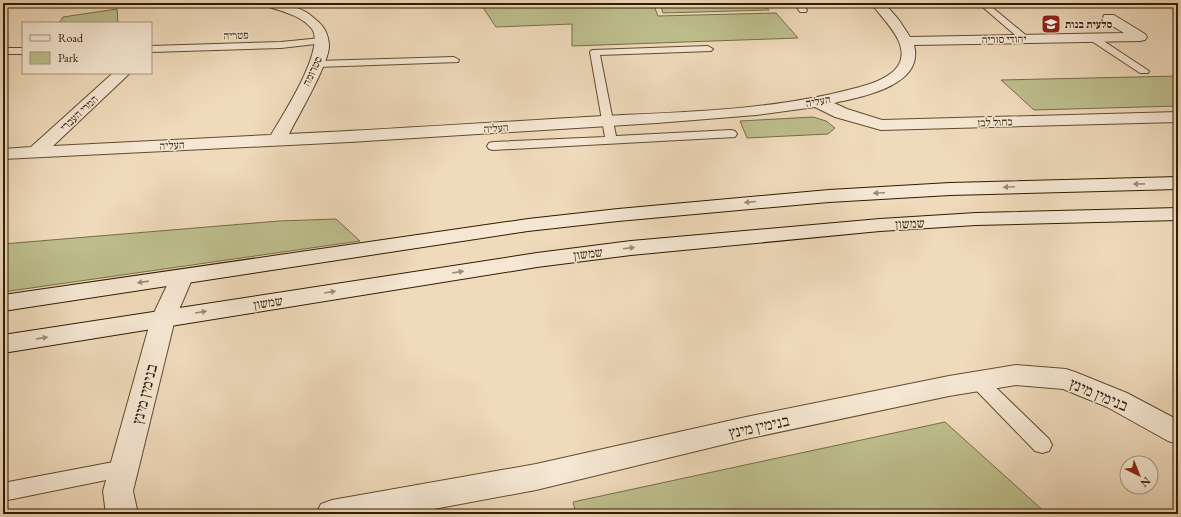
<svg xmlns="http://www.w3.org/2000/svg" width="1181" height="517" viewBox="0 0 1181 517" font-family="'EB Garamond','Frank Ruhl Libre',serif">
  <style>
    .green { fill: #bebe8d; stroke: #776d46 }
    .lines { fill: none; stroke-linecap: round; stroke-linejoin: round }
    .lane-casing { stroke: #604c2f; stroke-width: 2 }
    .street-casing { stroke: #604c2f; stroke-width: 2 }
    .secondary-casing { stroke: #301c00; stroke-width: 2 }
    .lane { fill: #f5e7d3; fill-rule: evenodd }
    .street { fill: #f5e7d3; fill-rule: evenodd }
    .secondary { fill: #f5e7d3; fill-rule: evenodd }
    .oneway { fill: #9c8c74 }
    .labels { text-anchor: middle; stroke-width: 3; stroke-linejoin: round; paint-order: stroke }
    .far-poi-label { font-size: 11px; font-weight: bold; fill: #301c00; stroke: #f5e7d3; text-anchor: start }
    .far-street-label { font-size: 11px; fill: #301c00; stroke: #f5e7d3 }
    .street-label { font-size: 13px; fill: #301c00; stroke: #f5e7d3 }
    .near-street-label { font-size: 16px; fill: #301c00; stroke: #f5e7d3 }
  </style>
  <rect width="100%" height="100%" fill="#efdabb"/>
  <filter id="stains"><feTurbulence type="fractalNoise" baseFrequency=".005" numOctaves="4"/><feColorMatrix values="0 0 0 0 .2 0 0 0 0 .09 0 0 0 0 .02 0 0 0 .5 -.17"/></filter>
  <radialGradient id="worn" r=".72"><stop offset=".6" stop-color="#630" stop-opacity="0"/><stop offset="1" stop-color="#630" stop-opacity=".3"/></radialGradient>
  <path class="green" d="M480 3H653L658 16 776 13 798 38 572 46V24L496 27Z
    M660 3H763L769 10 663 13Z
    M117 9 118 23H59L63 17Z
    M1178 76V106L1034 110 1001 80Z
    M813 117 826 121 835 128 828 134 747 138 740 121Z
    M336 219 360 241 3 292V244L279 221Z
    M945 422 1047 514H576L573 502Z"/>
  <g class="lines">
    <defs>
      <path id="lane" d="M794 3H802L807 10 806 12H800Z
        M978 3H987L1028 37 1030 39 1028 41H1022Z
        M1093 35 1096 36 1149 71 1148 73H1140L1090 40 1088 38Z
        M321 38 326 41 324 43 281 48 151 52V46L281 42Z
        M708 46 713 49 711 51 600 55 616 136 731 130 735 131 737 134 735 137 493 150 489 149 487 146 489 143 493 142 605 137 590 52 592 50Z
        M3 48H23V54H3Z
        M454 57 459 60 458 62 317 67 312 64 317 61Z
        M978 374 984 376 1049 439 1052 445 1049 451 1042 453 1035 451 972 386 969 381 972 376Z
        M124 460 131 463 134 469 131 475 3 501V483Z"/>
      <path id="street" d="M264 3C282 3 302 6 315 19 324 26 328 33 329 45 330 62 298 116 289 134 394 129 499 122 604 116 686 112 774 110 852 89 868 85 889 79 898 66 912 44 882 19 871 3H884L899 20 910 37 1124 33 1104 21 1103 18 1104 15H1114L1145 34 1147 37 1145 40 1140 41 914 45C925 86 861 97 834 103L847 109 882 120 1178 112V122L881 130 835 117 815 107 756 115 657 123 350 142 3 159V149L31 147 113 73H130L53 146 271 135C282 116 326 49 312 29 301 15 281 11 266 6Z
        M182 270 190 272 193 277 175 319 133 491 138 514H106L103 491 151 319 171 277 174 272Z
        M1016 365 1066 369 1075 372 1127 393 1178 420V444L1168 441 1107 407 1063 389 1016 385 949 396 746 439 536 490 407 514H316L321 504 332 500 536 464 746 417 949 376Z"/>
      <path id="secondary" d="M1178 177V189L950 195 829 202 618 221 528 231 3 311V295L528 219 618 209 829 190 950 183Z
        M1178 208V220L976 225 880 231 631 255 537 267 3 353V335L537 253 631 241 880 219 976 213Z"/>
    </defs>
    <use href="#lane" class="lane-casing"/>
    <use href="#street" class="street-casing"/>
    <use href="#secondary" class="secondary-casing"/>
    <use href="#lane" class="lane"/>
    <use href="#street" class="street"/>
    <use href="#secondary" class="secondary"/>
  </g>
  <defs><path id="oneway-solid" d="M-6-.8H1V-3.2L6.5 0L1 3.2V.8H-6Z"/></defs>
  <g class="oneway">
    <use href="#oneway-solid" transform="translate(1139 184) rotate(179)"/>
    <use href="#oneway-solid" transform="translate(1009 187) rotate(178)"/>
    <use href="#oneway-solid" transform="translate(879 193) rotate(177)"/>
    <use href="#oneway-solid" transform="translate(750 202) rotate(175)"/>
    <use href="#oneway-solid" transform="translate(629 248) rotate(-7)"/>
    <use href="#oneway-solid" transform="translate(458 272) rotate(-9)"/>
    <use href="#oneway-solid" transform="translate(143 282) rotate(172)"/>
    <use href="#oneway-solid" transform="translate(330 292) rotate(-9)"/>
    <use href="#oneway-solid" transform="translate(201 312) rotate(-9)"/>
    <use href="#oneway-solid" transform="translate(42 338) rotate(-9)"/>
  </g>
  <defs>
    <symbol id="school-square" viewBox="-11 -11 22 22"><rect x="-9" y="-9" width="18" height="18" rx="4" fill="#8f2418" stroke="#f5e7d3"/><path d="M0-5L7-2L0 1L-7-2ZM-4 1L0 2.5L4 1V4Q0 6-4 4Z" fill="#fff"/></symbol>
  </defs>
  <g fill-rule="evenodd">
    <use href="#school-square" x="1040" y="13" width="22" height="22"/>
  </g>
  <g class="labels">
    <g class="far-poi-label">
      <text x="1065" y="28">סלעית בנות</text>
    </g>
    <g class="far-street-label">
      <text transform="translate(236 35) rotate(-2)" y="4">פטריה</text>
      <text transform="translate(1004 39) rotate(-1)" y="4">יהודי סוריה</text>
      <text transform="translate(312 71) rotate(-65)" y="4">סטרומה</text>
      <text transform="translate(818 101) rotate(-10)" y="4">העליה</text>
      <text transform="translate(79 113) rotate(-43)" y="4">המרי העברי</text>
      <text transform="translate(995 122) rotate(-2)" y="4">כחול לבן</text>
      <text transform="translate(496 128) rotate(-4)" y="4">העליה</text>
      <text transform="translate(172 145) rotate(-3)" y="4">העליה</text>
    </g>
    <g class="street-label">
      <text transform="translate(910 223) rotate(-3)" y="5">שמשון</text>
      <text transform="translate(588 253) rotate(-7)" y="5">שמשון</text>
      <text transform="translate(268 302) rotate(-9)" y="5">שמשון</text>
    </g>
    <g class="near-street-label">
      <text transform="translate(144 394) rotate(-76)" y="6">בנימין מינץ</text>
      <text transform="translate(1099 394) rotate(23)" y="6">בנימין מינץ</text>
      <text transform="translate(759 426) rotate(-12)" y="6">בנימין מינץ</text>
    </g>
  </g>
  <rect width="1181" height="517" fill="none" stroke="#efdabb" stroke-width="16"/>
  <rect x="4" y="4" width="1173" height="509" fill="none" stroke="#301c00" stroke-width="2"/>
  <rect x="8" y="8" width="1165" height="501" fill="none" stroke="#301c00"/>
  <rect x="22" y="22" width="130" height="52" fill="#f5e7d3" stroke="#a6967f"/>
  <rect x="30" y="35" width="20" height="6" fill="#f5e7d3" stroke="#a6967f"/>
  <text x="58" y="42" font-size="12" fill="#301c00">Road</text>
  <rect x="30" y="52" width="20" height="12" fill="#bebe8d" stroke="#a6967f"/>
  <text x="58" y="62" font-size="12" fill="#301c00">Park</text>
  <g transform="translate(1139 475) rotate(137)"><circle r="19" fill="#f5e7d3" stroke="#a6967f"/>
  <path d="M0-3L7 15L0 10L-7 15Z" fill="#8f2418"/>
  <text y="-6" font-size="11" font-weight="bold" text-anchor="middle" fill="#301c00">N</text>
  </g>
  <rect width="100%" height="100%" filter="url(#stains)"/>
  <rect width="100%" height="100%" fill="url(#worn)"/>
</svg>
